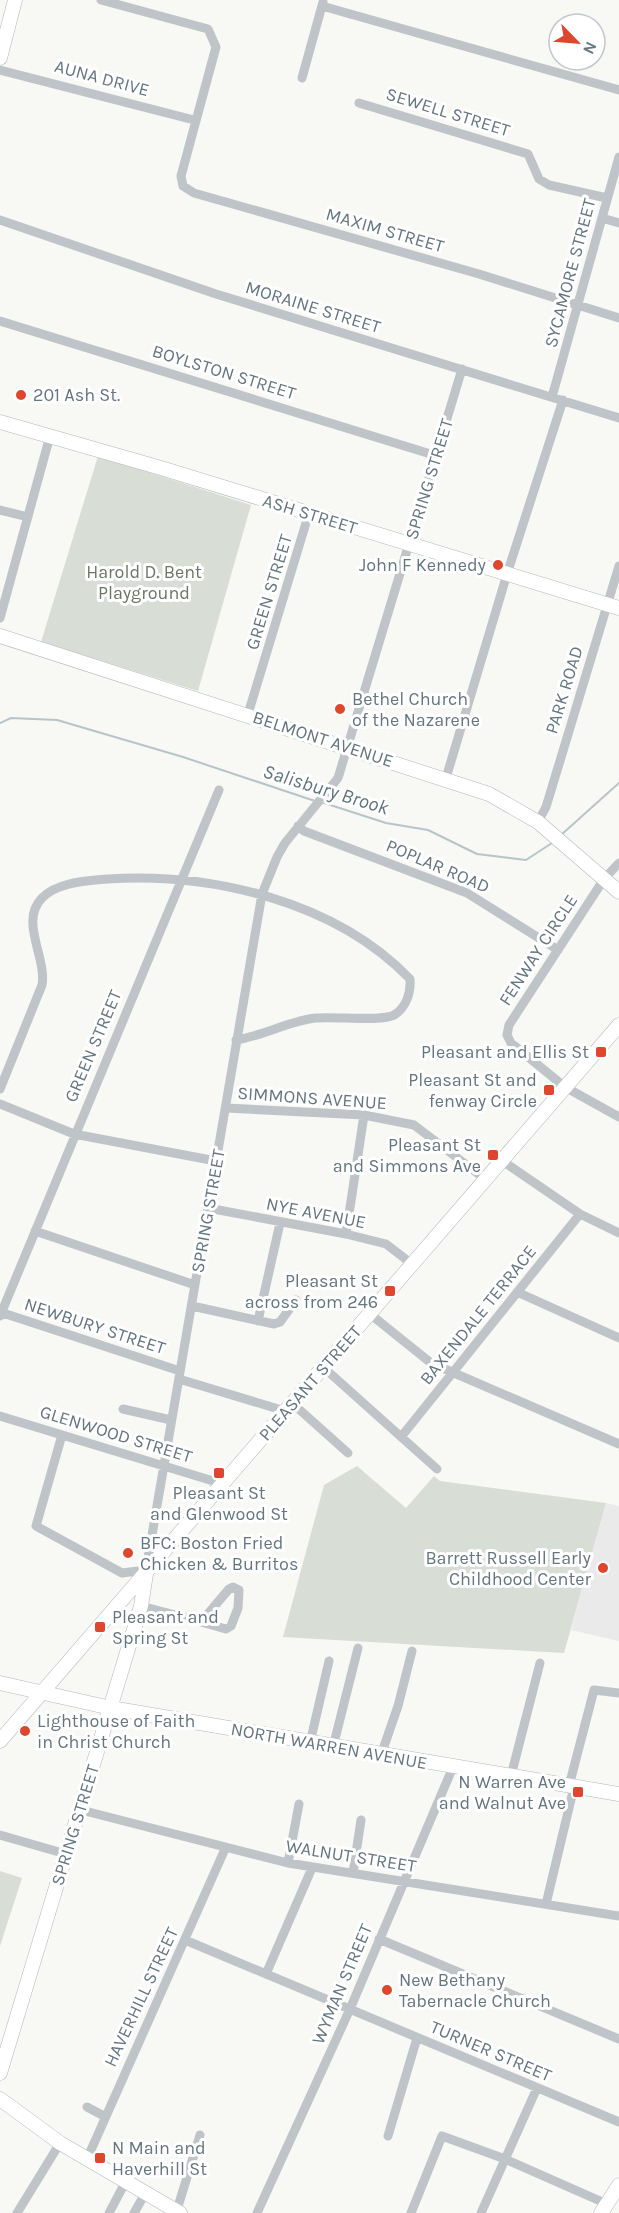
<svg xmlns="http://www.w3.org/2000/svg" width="619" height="2213" viewBox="0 0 619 2213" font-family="Karla,sans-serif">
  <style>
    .built { fill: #e9eae9 }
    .green { fill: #d8ddd5 }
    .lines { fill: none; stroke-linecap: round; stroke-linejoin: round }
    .stream { stroke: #b7c5c8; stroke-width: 2 }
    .secondary-casing { stroke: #b2b8bc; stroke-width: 15 }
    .street { stroke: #bfc4c8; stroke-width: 9 }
    .secondary { stroke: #fff; stroke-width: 14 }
    .poi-dot { fill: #df462e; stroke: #fff; stroke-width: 2 }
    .labels { text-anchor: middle; stroke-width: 6; stroke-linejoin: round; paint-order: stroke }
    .street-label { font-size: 18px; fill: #647680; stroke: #fff }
    .poi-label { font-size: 18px; fill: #647680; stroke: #fff; text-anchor: start }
    .park-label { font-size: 18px; fill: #687863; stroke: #fff }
    .water-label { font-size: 20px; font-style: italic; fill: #5e767a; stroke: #fff }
  </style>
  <rect width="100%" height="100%" fill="#f8f8f5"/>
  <path class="built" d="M606 1503 619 1506V1641L571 1630Z"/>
  <path class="green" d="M98 456 251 505 198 691 41 642Z
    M357 1466 406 1508 434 1476 440 1481 606 1503 564 1653 283 1637 324 1485Z
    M0 1871 22 1878 0 1946Z"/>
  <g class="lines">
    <path class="stream" d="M0 723 11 718 57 720 183 757 315 801
      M321 802 386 823 428 830 477 854 526 860 552 843
      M561 835 619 783"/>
    <defs>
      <path id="secondary" d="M0 58 15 0
        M0 422 161 468 619 608
        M0 636 489 794 538 822 619 892
        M0 1683 111 1708 619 1794
        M0 1741 619 1025
        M0 2073 141 1606 146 1574
        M0 2099 60 2143 180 2213
        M601 2213 619 2185"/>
    </defs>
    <use href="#secondary" class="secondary-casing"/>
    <path class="street" d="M101 0 208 29 216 47 181 176 183 186 194 193 479 274 619 318
      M322 6 619 90
      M0 70 194 120
      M302 78 323 2
      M359 103 528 154 539 179 549 185 607 198
      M602 218 619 223
      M0 220 216 294 619 418
      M0 321 437 456
      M552 397 619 157
      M0 510 28 517
      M0 618 50 436
      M248 714 309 513
      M446 778 507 574 563 400
      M538 822 546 807 619 566
      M298 826 304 831 467 893 558 950
      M619 863 604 879 509 1025 507 1035 511 1043 565 1087 619 1117
      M0 1089 42 985C47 958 19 921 42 898 57 882 86 881 107 879 211 872 335 901 410 979 411 993 406 1008 394 1015 381 1022 334 1016 316 1018 288 1021 263 1036 236 1040
      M0 1104 74 1134 216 1161
      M226 1108 364 1115 414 1125 485 1179
      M501 1160 580 1214 619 1233
      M208 1208 346 1234 386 1244 412 1264
      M35 1231 195 1285
      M346 1234 364 1115
      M517 1292 619 1338
      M192 1306 274 1324 280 1322 296 1300
      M0 1312 180 1371
      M370 1314 431 1363 619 1444
      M0 1316 219 790
      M258 1321 280 1223
      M323 1367 437 1469
      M179 1379 285 1411
      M292 1403 348 1453
      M123 1409 171 1420
      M0 1416 223 1484
      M62 1435 36 1526 122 1573 146 1570 262 894 277 857 285 843 338 778 462 369
      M401 1437 580 1214
      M141 1606 198 1621 201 1622 226 1629 231 1626 238 1608 239 1590 233 1587 229 1589 201 1622
      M310 1743 329 1661
      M333 1747 358 1648
      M381 1755 398 1706 412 1651
      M511 1776 540 1663
      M569 1786 594 1690 619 1693
      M81 1810 288 1863 619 1916
      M0 1835 66 1854
      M288 1863 299 1804
      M353 1873 361 1820
      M546 1904 574 1787
      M379 1939 619 2039
      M185 1940 619 2122
      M266 1974 312 1868
      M87 2107 104 2116
      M388 2136 417 2038
      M87 2159 225 1849
      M17 2213 60 2143
      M109 2213 126 2181
      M134 2213 146 2192
      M176 2213 200 2135
      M257 2213 350 2009 453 1767
      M411 2213 442 2136 505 2159 607 2204
      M481 2213 537 2088"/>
    <use href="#secondary" class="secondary"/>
  </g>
  <g class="poi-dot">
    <circle cx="21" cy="395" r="6"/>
    <circle cx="498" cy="565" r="6"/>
    <circle cx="340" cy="709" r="6"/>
    <rect x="595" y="1046" width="12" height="12" rx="3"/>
    <rect x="543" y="1084" width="12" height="12" rx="3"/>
    <rect x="487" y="1149" width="12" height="12" rx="3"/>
    <rect x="384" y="1285" width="12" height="12" rx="3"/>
    <rect x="213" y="1467" width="12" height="12" rx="3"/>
    <circle cx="128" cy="1553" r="6"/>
    <circle cx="603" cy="1568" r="6"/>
    <rect x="94" y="1621" width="12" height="12" rx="3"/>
    <circle cx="25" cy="1731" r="6"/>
    <rect x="572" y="1786" width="12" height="12" rx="3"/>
    <circle cx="387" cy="1990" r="6"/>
    <rect x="94" y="2152" width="12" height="12" rx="3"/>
  </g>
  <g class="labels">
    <g class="street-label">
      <text transform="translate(102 78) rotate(15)" y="6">AUNA DRIVE</text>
      <text transform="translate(448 112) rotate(17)" y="6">SEWELL STREET</text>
      <text transform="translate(385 230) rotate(16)" y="6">MAXIM STREET</text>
      <text transform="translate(570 273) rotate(-75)" y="6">SYCAMORE STREET</text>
      <text transform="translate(313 307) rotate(17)" y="6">MORAINE STREET</text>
      <text transform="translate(224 372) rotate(17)" y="6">BOYLSTON STREET</text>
      <text transform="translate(429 479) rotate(-73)" y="6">SPRING STREET</text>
      <text transform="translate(310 514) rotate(17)" y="6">ASH STREET</text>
      <text transform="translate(269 592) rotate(-73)" y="6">GREEN STREET</text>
      <text transform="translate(564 690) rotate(-73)" y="6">PARK ROAD</text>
      <text transform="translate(323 739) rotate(18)" y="6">BELMONT AVENUE</text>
      <text transform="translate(438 866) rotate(23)" y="6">POPLAR ROAD</text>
      <text transform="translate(538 950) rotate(-57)" y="6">FENWAY CIRCLE</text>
      <text transform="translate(93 1046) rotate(-67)" y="6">GREEN STREET</text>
      <text transform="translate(312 1098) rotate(4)" y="6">SIMMONS AVENUE</text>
      <text transform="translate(208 1211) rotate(-80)" y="6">SPRING STREET</text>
      <text transform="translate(316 1213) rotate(11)" y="6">NYE AVENUE</text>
      <text transform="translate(478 1315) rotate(-51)" y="6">BAXENDALE TERRACE</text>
      <text transform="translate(95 1326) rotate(18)" y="6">NEWBURY STREET</text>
      <text transform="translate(310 1383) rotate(-49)" y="6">PLEASANT STREET</text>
      <text transform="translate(116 1434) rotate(17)" y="6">GLENWOOD STREET</text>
      <text transform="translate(329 1746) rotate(10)" y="6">NORTH WARREN AVENUE</text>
      <text transform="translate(75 1825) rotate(-73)" y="6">SPRING STREET</text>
      <text transform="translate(351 1856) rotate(9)" y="6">WALNUT STREET</text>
      <text transform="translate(342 1984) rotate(-67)" y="6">WYMAN STREET</text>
      <text transform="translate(141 1997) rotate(-65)" y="6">HAVERHILL STREET</text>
      <text transform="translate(491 2051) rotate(23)" y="6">TURNER STREET</text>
    </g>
    <g class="poi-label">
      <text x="33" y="401">201 Ash St.</text>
      <text x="486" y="571" text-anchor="end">John F Kennedy</text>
      <text x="352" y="705">Bethel Church<tspan x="352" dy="21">of the Nazarene</tspan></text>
      <text x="589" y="1058" text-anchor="end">Pleasant and Ellis St</text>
      <text x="537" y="1086" text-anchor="end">Pleasant St and<tspan x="537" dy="21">fenway Circle</tspan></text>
      <text x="481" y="1151" text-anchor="end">Pleasant St<tspan x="481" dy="21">and Simmons Ave</tspan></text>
      <text x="378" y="1287" text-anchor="end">Pleasant St<tspan x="378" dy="21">across from 246</tspan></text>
      <text x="219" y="1499" text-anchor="middle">Pleasant St<tspan x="219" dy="21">and Glenwood St</tspan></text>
      <text x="140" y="1549">BFC: Boston Fried<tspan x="140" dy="21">Chicken &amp; Burritos</tspan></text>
      <text x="591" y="1564" text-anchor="end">Barrett Russell Early<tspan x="591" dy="21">Childhood Center</tspan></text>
      <text x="112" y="1623">Pleasant and<tspan x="112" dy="21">Spring St</tspan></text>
      <text x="37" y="1727">Lighthouse of Faith<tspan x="37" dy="21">in Christ Church</tspan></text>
      <text x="566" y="1788" text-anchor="end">N Warren Ave<tspan x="566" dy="21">and Walnut Ave</tspan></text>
      <text x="399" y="1986">New Bethany<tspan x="399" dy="21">Tabernacle Church</tspan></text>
      <text x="112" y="2154">N Main and<tspan x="112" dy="21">Haverhill St</tspan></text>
    </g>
    <g class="park-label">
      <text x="144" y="578">Harold D. Bent<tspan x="144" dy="21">Playground</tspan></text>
    </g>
    <g class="water-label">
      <text transform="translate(326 789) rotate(17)" y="7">Salisbury Brook</text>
    </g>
  </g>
  <g transform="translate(577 42) rotate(115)"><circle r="28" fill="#ffffff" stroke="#c1c8cc" stroke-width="1.5"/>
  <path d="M0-4.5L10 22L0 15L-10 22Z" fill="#df462e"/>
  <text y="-9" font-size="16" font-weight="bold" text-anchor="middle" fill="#647680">N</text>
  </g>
</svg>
